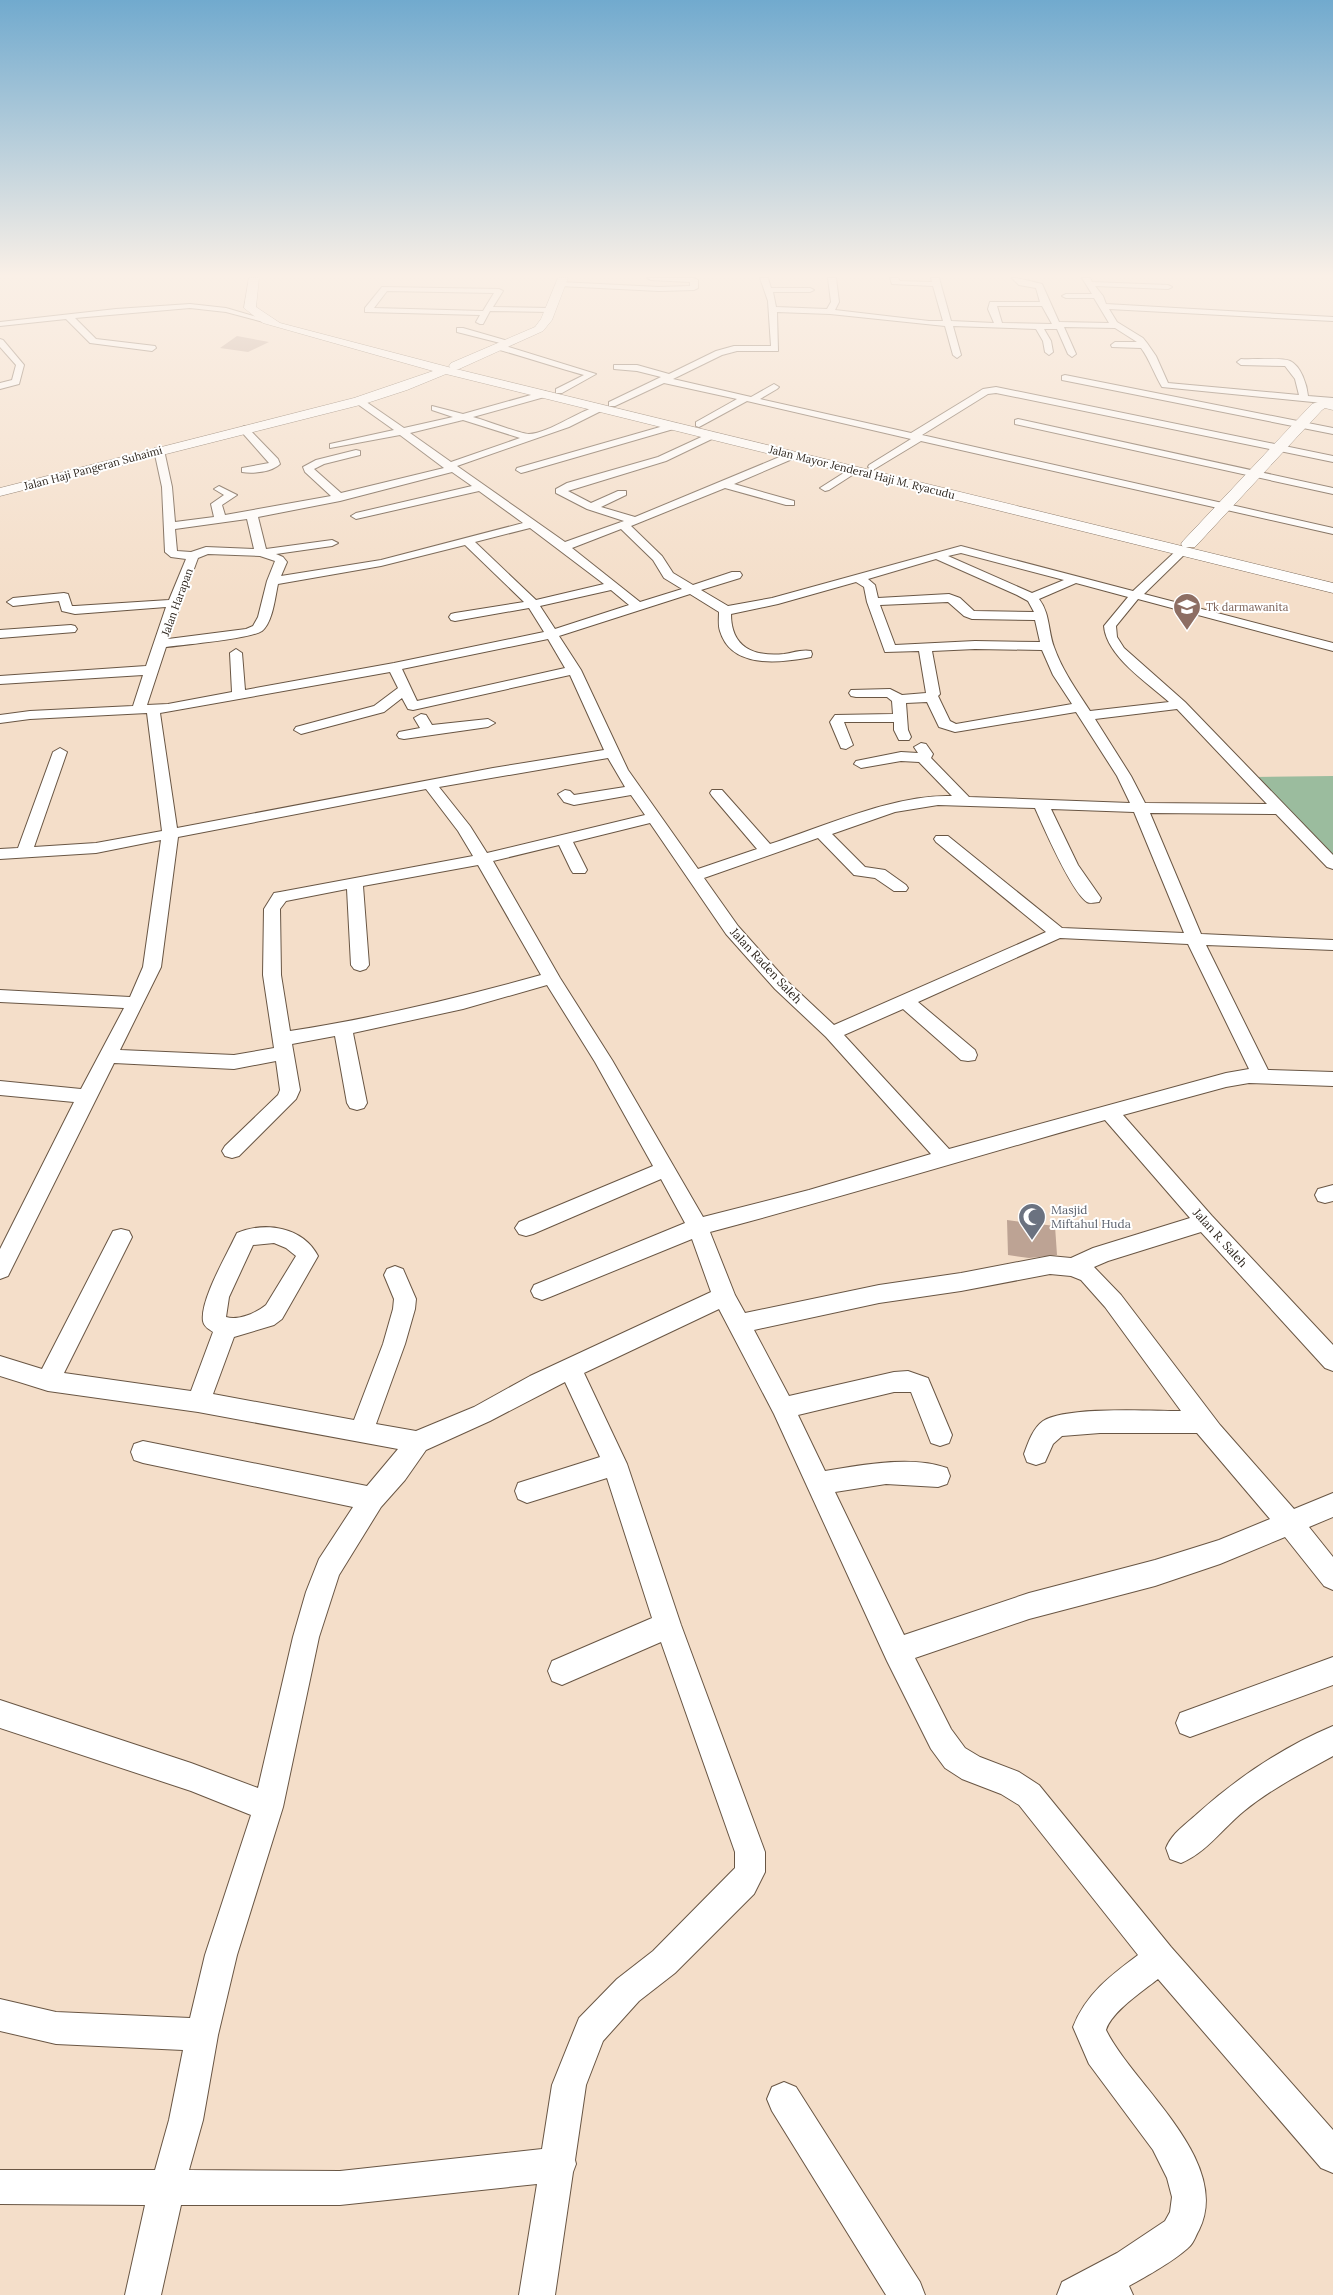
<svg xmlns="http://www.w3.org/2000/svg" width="1333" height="2295" viewBox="0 0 1333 2295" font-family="Lora,serif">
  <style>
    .green { fill: #9bbc9e }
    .building { fill: #bda394 }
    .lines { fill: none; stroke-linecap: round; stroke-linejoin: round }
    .street-casing { stroke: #695644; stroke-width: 2 }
    .secondary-casing { stroke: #695644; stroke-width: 1 }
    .primary-casing { stroke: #695644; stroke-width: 1 }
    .street { fill: #fff; fill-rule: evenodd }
    .secondary { fill: #fff; fill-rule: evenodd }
    .primary { fill: #fff; fill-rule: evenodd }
    .labels { text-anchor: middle; stroke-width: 4; stroke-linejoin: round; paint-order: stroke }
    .far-street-label { font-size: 11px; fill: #2d251d; stroke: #fff }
    .far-education-label { font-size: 11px; fill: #785e54; stroke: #fff; text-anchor: start }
    .street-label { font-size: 12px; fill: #2d251d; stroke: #fff }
    .worship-label { font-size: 12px; fill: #5b616d; stroke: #fff; text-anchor: start }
  </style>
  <rect width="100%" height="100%" fill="#f4dec9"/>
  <path class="green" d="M1333 776V860L1253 777Z"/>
  <path class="building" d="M237 336 269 342 248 352 220 348Z
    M1007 1220 1055 1226 1057 1255 1029 1258 1008 1255Z"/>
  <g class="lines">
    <defs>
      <path id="street" d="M647 278H694L698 280V288L694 290 659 291 560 286 556 284 560 282 659 287 690 286V282L651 280Z
        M760 278H768L771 288H810L814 290 810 292H773L776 307 827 309 831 302 828 278H836L839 302 835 310 929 321H943L933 286 892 284 890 278H898L900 281 932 282 931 278H939L951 321 994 323 988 309 990 302H1040L1036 288 1019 285 1012 278C1022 278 1032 282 1042 284L1059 322 1109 323 1094 298H1066L1062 296 1066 294H1092L1082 278H1090L1092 282 1168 285 1172 287 1168 289 1095 286 1103 296 1106 304 1333 317V321L1109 309 1117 322 1143 338 1147 343 1156 356 1168 383 1299 395 1295 379 1285 366 1241 365 1237 362 1241 359C1253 360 1280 357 1290 361 1301 366 1307 385 1308 396L1333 398V404L1162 387C1154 374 1150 360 1141 348L1112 347 1111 345 1115 342H1137L1115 328 1064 327 1076 354 1072 357 1068 354 1057 329H1044L1051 341 1053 352 1049 355 1045 352 1043 341 1036 329 953 326 961 355 957 358 953 355 945 326 830 314 777 312 778 351H737L722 355 673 379 751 397 774 384 779 387 777 389 760 399 911 433 983 389 996 387 1333 456V462L996 393 988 394 922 435 1333 528V534L921 441 873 470 868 467 869 465 911 439 747 401 699 427 696 426V422L737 399 664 383 615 406H609V402L661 377 637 371 614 369V365H637L669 374 716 351 734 346H771L768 301ZM997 306H1042L1052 324 1002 323Z
        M382 287 499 289 503 291 493 307 550 308 554 310 550 312 490 311 483 324H480L476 322 480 315 365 312V308ZM387 291 494 293 483 311 374 308Z
        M190 304 226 308 271 321 267 323 226 312 190 308 75 318 96 339 155 346 156 348 152 351 90 343 66 319 0 326V322L116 309Z
        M457 328H463L515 343 508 345 457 332Z
        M0 339 3 340 24 365 19 384 0 389V383L12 380 16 365 0 347Z
        M499 344 596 374 562 393H556V389L584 375C554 367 526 357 496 349V345Z
        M1065 375 1333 428V434L1062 380V376Z
        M545 391 550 394 548 396 473 417C485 420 520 434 529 434 550 434 589 403 605 406L607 408 569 427 457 466 565 542 624 521 587 509 556 493V489L567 483 658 457 710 433H716V437L666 461 568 491 591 503 618 491H626V495L601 507 635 517 789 453H797V457L734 484 794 501V505H786L725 488 631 526 662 556 673 573 693 585 732 572H740L742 575 740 578 701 590 728 606 772 598 961 546 1133 591 1179 548 1183 547 1189 550 1187 552 1144 594 1333 643V651L1138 599 1116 626 1117 637 1124 648 1185 702 1333 855V869L1327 867 1276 814 1150 813 1201 934 1333 940V950L1206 945 1268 1070 1333 1072V1086L1249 1083 1226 1087 1123 1115 1212 1216 1333 1345V1371L1325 1368 1201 1232 1108 1261 1094 1267 1121 1295 1220 1425 1294 1509 1333 1493V1517L1309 1527 1333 1557V1590L1324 1586 1285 1537 1220 1564 1155 1586 1029 1619 915 1658 951 1729 965 1748 980 1757 1019 1772 1039 1785 1171 1947 1333 2130V2173L1321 2168 1158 1979C1143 1991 1111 2012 1106 2030 1133 2085 1233 2161 1199 2230 1196 2235 1194 2242 1190 2246 1176 2260 1147 2276 1129 2286L1133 2295H1057L1062 2282 1117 2253 1165 2221 1170 2212 1172 2197 1167 2178 1153 2150 1089 2064 1073 2027C1086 1994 1110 1976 1138 1955L1019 1805 1001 1794 962 1779 945 1768 931 1749 887 1661 774 1414 719 1309 584 1373 627 1464 681 1625 765 1852V1872L754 1894 675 1973 639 2001 603 2041 586 2085 575 2160 576 2164 573 2172 555 2295H519L537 2184 340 2205H181L161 2295H125L145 2205 0 2204V2170H155L169 2120 183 2050 56 2044 0 2031V1999L56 2012 190 2018 205 1955 251 1815 191 1791 0 1728V1700L191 1763 258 1788 293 1637 306 1592 319 1559 353 1507 143 1463 134 1460 131 1452 134 1444 143 1441 367 1486 398 1449 198 1412 48 1391 0 1376V1356L42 1369 113 1231 121 1229 129 1231 132 1237 64 1373 191 1391 213 1332C209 1329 204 1327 203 1321 200 1301 225 1258 234 1239L237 1233C266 1221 303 1227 318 1256L282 1319 274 1325 234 1337 213 1394 354 1420 383 1344 393 1309 394 1299 384 1275 387 1269 395 1266 403 1269 416 1299 415 1309 405 1344 376 1424 416 1431 474 1407 530 1376 711 1292 692 1239 550 1297 542 1300 534 1297 531 1291 534 1285 685 1223 661 1179 533 1234 526 1236 519 1234 515 1228 519 1222 653 1166 595 1062 547 985 463 1009 353 1033 367 1103 364 1108 357 1110 350 1108 347 1103 335 1036 292 1044 300 1090 296 1099 239 1156 232 1158 225 1156 222 1151 225 1146 278 1095 280 1090 276 1061 234 1069 114 1063 8 1276 0 1279V1249L74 1102 0 1095V1081L81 1089 124 1008 0 1002V990L130 997 143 967 161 840 96 853 0 859V849L18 848 53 752 60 748 67 752 34 847 96 843 162 831 147 713 30 719 0 723V715L30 711 133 706 143 675 0 684V676L146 666 166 607 75 614 62 611 59 601 13 606 7 602 13 598 64 593 68 594 72 606H75L169 600 186 559 171 557 165 552 162 487 154 450 155 448H163L164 450 172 487 175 522 214 517 211 504 224 495 214 489 219 486 237 495 222 505 225 515 331 496 305 472 303 467 316 460 356 450 360 451V455L324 464 314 469 341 493 444 468 400 435 330 448V444L394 430 356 403V399H362L404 428 453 417 432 410V406L463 414ZM463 420 520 438 451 462 410 433ZM452 472 472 486 356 513 351 516 356 519 479 491 523 523 381 560 281 576 287 562 283 557 276 554 332 546 338 543 332 540 266 549 258 517 340 501ZM247 519 254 549 206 547 191 552 177 551 175 529ZM530 528 604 584 536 600 475 542ZM621 529 653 560 664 578 682 589 640 602 572 548ZM465 545 524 602 455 613 451 614 449 617 451 620 455 621 529 608 544 632 394 663 245 690 242 653 236 649 230 653 232 692 168 704 147 705 166 647C183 645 250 639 262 631 273 622 275 597 278 584L381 566ZM961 553 1064 580 1032 593 948 556ZM208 554 260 556 275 561 267 581 258 617 253 626 246 629 168 639 198 558ZM936 559 1017 595 1028 601 1034 612 974 611 960 598 949 594 878 598 875 585 868 579ZM856 582 864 587 867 602 885 652 919 651 926 693 902 695 890 689 851 690 849 693 851 696 856 697H887L892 701 893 714 835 715 830 722 841 748 846 749 853 745 844 722H894V730L899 740H909L911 737 908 730 906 703 927 702 939 727 955 732 1076 712 1117 776 1130 803 969 797 931 758 933 754 926 744 921 743 914 747 918 753 901 752 856 761 854 764 861 768 901 761 919 762 952 796C895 794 825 826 770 844L722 790H712L710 793 712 796 757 849 698 869 628 770 581 670 559 636 690 594 719 612C719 618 718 625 720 631 731 668 777 663 806 658L811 657 812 654 811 651C802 649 792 653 784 654 753 657 731 647 731 614L778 604ZM1076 583 1128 597 1104 626C1106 656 1148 683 1169 702L1090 711C1077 691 1062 670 1054 647 1048 631 1050 613 1039 599ZM611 590 629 605 555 629 540 606ZM948 602 964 616 972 619 1035 620 1040 642 975 641 895 645 880 605ZM548 639 565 668 417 701 402 669ZM975 649 1042 650 1053 675 1072 704 956 724 950 721 938 696 940 694 932 651ZM390 672 398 688 374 706 296 727 294 730 301 734 384 712 402 698 408 709 413 710 570 675 604 750 493 768 177 828 160 713ZM1177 709 1267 804 1145 803 1131 776 1095 719ZM608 758 625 787 574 795 570 791 565 790 558 794 564 802 574 805 631 795 645 815 487 853 470 826 439 787ZM426 789 458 831 473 856 280 892 274 893 264 909 263 975 274 1048 234 1055 120 1050 161 967 178 837ZM938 805 1035 808C1044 828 1071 891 1087 902 1091 904 1095 902 1099 902L1101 898 1078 865 1051 809 1134 812 1184 933 1062 928 948 836H936L934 839 936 842 1046 932 834 1025 787 981 738 926 704 878 818 838 854 875 875 878 894 891H906L908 888 906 885 885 870 865 867 832 834 895 812ZM650 823 726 934 775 989 826 1037 931 1154 809 1190 703 1217 612 1060 560 978 493 861 559 845 571 870 573 873H585L587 870 573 842ZM478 865 541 975C458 998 375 1018 290 1031L281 975 280 909 286 901 347 889 351 965 354 969 360 971 366 969 369 965 363 886ZM1060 938 1188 944 1249 1069 1226 1073 949 1149 844 1035 903 1009 961 1060 968 1061 975 1060 977 1055 975 1050 918 1002ZM1105 1120 1190 1218 1093 1248 1071 1258 1050 1256 961 1273 879 1285 745 1313 735 1295 710 1232C843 1197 973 1157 1105 1120ZM274 1243 286 1248 296 1256 266 1305C256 1313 238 1321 226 1317L229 1297 253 1245ZM1050 1274 1071 1276 1081 1280 1105 1307 1181 1411C1151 1411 1067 1406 1043 1421 1033 1428 1028 1443 1024 1454L1027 1462 1036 1465 1045 1462 1053 1444 1062 1436 1100 1433H1197L1270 1519 1219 1540 1155 1560 1029 1593 904 1635 835 1492 886 1484 938 1487 947 1484 950 1476 947 1468C912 1455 861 1465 825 1471L798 1415 894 1392H911L931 1443 940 1446 949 1443 952 1435 928 1378 908 1371 894 1372 789 1396 754 1330 879 1303 961 1291ZM565 1382 600 1457 518 1483 515 1491 518 1499 527 1503 607 1478 652 1618 552 1661 548 1671 552 1681 562 1685 661 1642 735 1852V1868L653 1951 617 1979 579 2018 552 2085 542 2149 340 2171 189 2170 203 2120 218 2035 237 1955 283 1807 319 1637 339 1575 381 1507 405 1480 426 1450 490 1421Z
        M1018 419 1333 488V494L1015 424V420Z
        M674 423 677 424V428L525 472 521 473 516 470 517 468Z
        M244 426 247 427 278 459 280 464C272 472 253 474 242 472V468L269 463 239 429Z
        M853 467 858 470 857 472 829 490 825 491 820 488Z
        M71 625 75 626 77 629 75 632 0 638V630Z
        M421 714 426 715 432 725 488 719 495 723 488 727 404 739 399 738 397 735 399 732 420 728 414 718Z
        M1333 1185V1201L1325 1203 1318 1201 1315 1195 1318 1189Z
        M1333 1657V1685L1190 1737 1180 1733 1176 1723 1180 1713Z
        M1333 1726V1756C1302 1773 1271 1789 1244 1811 1223 1828 1206 1853 1181 1863L1170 1859 1166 1848C1172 1833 1185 1825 1197 1814 1237 1778 1283 1747 1333 1726Z
        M784 2082 796 2087 920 2282 925 2295H886L772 2111 767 2099 772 2087Z"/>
      <path id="secondary" d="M558 278H568L552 320 543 331 459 369H451L449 366 451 363 535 327 541 319Z
        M1324 400 1333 402V410L1325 408 1322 410 1195 547H1183L1181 544 1183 541 1312 404Z"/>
      <path id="primary" d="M249 278H259L256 307 280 323 448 367 1333 583V593L446 374 407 390 364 404 0 496V488L354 398 433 371 263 323 244 308Z"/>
    </defs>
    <use href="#street" class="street-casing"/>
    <use href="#secondary" class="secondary-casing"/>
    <use href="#primary" class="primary-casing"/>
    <use href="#street" class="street"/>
    <use href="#secondary" class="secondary"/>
    <use href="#primary" class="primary"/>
  </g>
  <linearGradient id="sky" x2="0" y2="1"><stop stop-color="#71aace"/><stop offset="0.46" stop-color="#faf0e7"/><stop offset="1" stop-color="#faf0e7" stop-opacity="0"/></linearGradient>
  <rect width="1333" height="599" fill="url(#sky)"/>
  <defs>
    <symbol id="school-pin" viewBox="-11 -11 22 30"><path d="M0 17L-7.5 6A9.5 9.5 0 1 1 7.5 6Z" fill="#8d6e63" stroke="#fff"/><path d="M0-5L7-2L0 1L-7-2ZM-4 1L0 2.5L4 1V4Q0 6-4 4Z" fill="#fff"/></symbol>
    <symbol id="mosque-pin" viewBox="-11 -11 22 30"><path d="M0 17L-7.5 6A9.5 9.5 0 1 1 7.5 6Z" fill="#6b7280" stroke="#fff"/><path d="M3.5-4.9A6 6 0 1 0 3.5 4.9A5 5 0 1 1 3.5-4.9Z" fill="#fff"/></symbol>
  </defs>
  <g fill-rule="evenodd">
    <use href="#school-pin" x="1171" y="591" width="32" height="43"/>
    <use href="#mosque-pin" x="1016" y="1201" width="32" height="43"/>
  </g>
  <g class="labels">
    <g class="far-street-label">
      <text transform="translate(93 468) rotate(-15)" y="4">Jalan Haji Pangeran Suhaimi</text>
      <text transform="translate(862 472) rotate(14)" y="4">Jalan Mayor Jenderal Haji M. Ryacudu</text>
      <text transform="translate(177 602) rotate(-70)" y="4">Jalan Harapan</text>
    </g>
    <g class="far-education-label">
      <text x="1206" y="611">Tk darmawanita</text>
    </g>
    <g class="street-label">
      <text transform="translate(766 966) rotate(47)" y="4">Jalan Raden Saleh</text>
      <text transform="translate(1220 1238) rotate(48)" y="4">Jalan R. Saleh</text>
    </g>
    <g class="worship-label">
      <text x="1051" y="1214">Masjid<tspan x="1051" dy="14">Miftahul Huda</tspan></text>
    </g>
  </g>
</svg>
